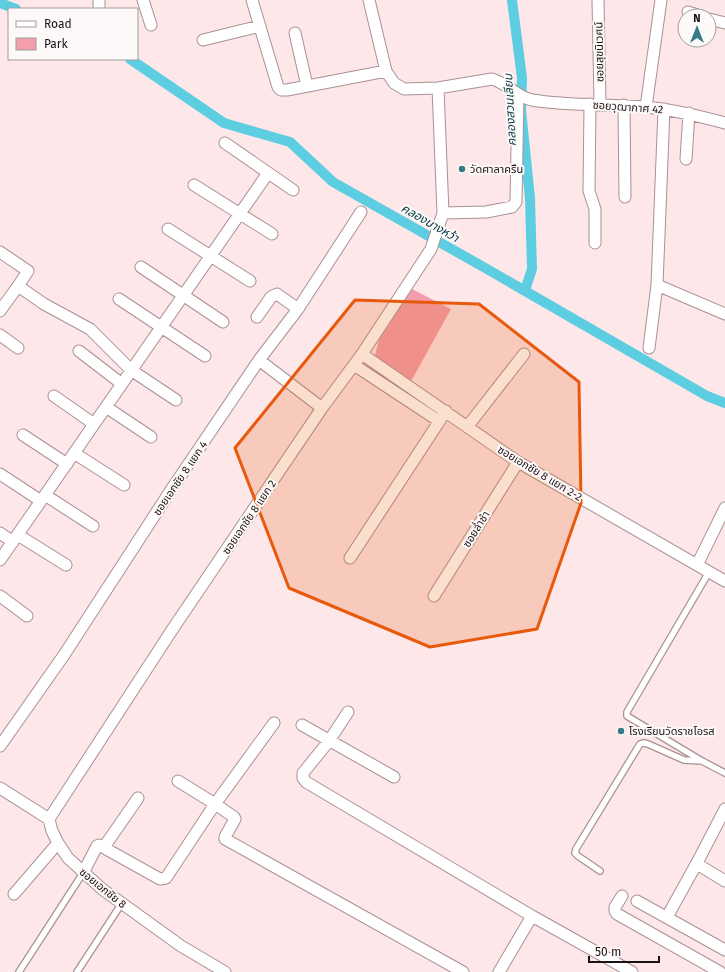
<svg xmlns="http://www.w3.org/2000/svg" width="725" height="972" viewBox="0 0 725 972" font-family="'Fira Sans','Noto Sans Thai',sans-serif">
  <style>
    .green { fill: #f39eaa }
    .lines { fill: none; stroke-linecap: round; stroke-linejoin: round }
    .canal { stroke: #5dcde1; stroke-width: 10 }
    .lane-casing { stroke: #a99193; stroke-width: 8 }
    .street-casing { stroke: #a99193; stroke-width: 13 }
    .lane { stroke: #fff; stroke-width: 5.5 }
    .street { stroke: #fff; stroke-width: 11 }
    .marked { fill: #e8590c; fill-opacity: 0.2; stroke: #e8590c; stroke-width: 3; stroke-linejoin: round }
    .poi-dot { fill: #347a87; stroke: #fef9f9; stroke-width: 1.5 }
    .labels { text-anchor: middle; stroke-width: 4; stroke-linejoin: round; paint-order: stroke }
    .street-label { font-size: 11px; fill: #1a1112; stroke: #fef9f9 }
    .poi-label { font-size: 11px; fill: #1a1112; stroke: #fef9f9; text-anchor: start }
    .water-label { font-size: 12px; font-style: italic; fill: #023942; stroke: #fef9f9 }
  </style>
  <rect width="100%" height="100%" fill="#fde7e9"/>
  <path class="green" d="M412 289 451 309 409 385 374 359 379 340Z"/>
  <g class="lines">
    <path class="canal" d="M512 0 522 78 521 110 530 198 532 269 525 290
      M0 3 16 9
      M130 59 224 123 290 142 333 182 487 269 707 396 725 403"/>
    <defs>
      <path id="lane" d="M709 572 627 712V716L702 761 725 773
        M600 871 578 856 575 853 576 849 640 744 643 743 648 744 684 760 702 761
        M19 972 83 873
        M77 972 122 903"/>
      <path id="street" d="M99 0V9
        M143 0 151 25
        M252 0 278 87 281 90H287L386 71
        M369 0 386 71 394 83 404 89 438 88 492 79C507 83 517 97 532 100 569 106 607 104 645 107 672 109 699 116 725 123
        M598 0 600 104
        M688 12 700 16
        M709 19 725 23
        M295 33 307 86
        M203 40 260 26
        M590 104 589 191 595 209V243
        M624 105 625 197
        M646 107 661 0
        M225 143 293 190
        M686 159 689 113
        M194 185 272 234
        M443 213 486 212 512 207 516 202 518 94
        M168 229 250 281
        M0 252 28 271 18 286
        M141 267 223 322
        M657 285 725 314
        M119 299 205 356
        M0 311 18 286 44 304 90 329 131 370 176 400
        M257 317 271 297 277 294 298 309
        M0 335 18 348
        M649 348 657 285 664 109
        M79 351 122 384
        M362 354 518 462 725 581
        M259 360 322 408
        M354 365 439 421
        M54 396 94 424
        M106 407 151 437
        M467 427 524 354
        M23 435 67 464
        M74 453 124 485
        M0 474 41 501
        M45 495 93 526
        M0 533 13 542
        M18 535 66 565
        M350 558 446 411
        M0 560 268 173
        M697 565 725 508
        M0 596 27 616
        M434 596 518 462
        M348 712 329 741 303 773V778L306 782 532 916 632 972
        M274 723 215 804 234 817 235 819 225 837V839L463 972
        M302 725 394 777
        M0 746 64 655 171 490 259 360 298 309 361 212
        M0 788 49 819 52 831 58 843 68 858 102 889 181 946 225 972
        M49 819 172 630 322 408 362 354 431 249 443 213 438 88
        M104 847 138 798
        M697 864 725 881
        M83 873 97 846 99 845 160 879 166 878 215 804 178 781
        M14 894 58 843
        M622 896 615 907V911L617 914 720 972
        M637 901 725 950
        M667 917 698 861 725 809
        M499 972 532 916"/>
    </defs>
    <use href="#lane" class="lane-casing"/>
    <use href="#street" class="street-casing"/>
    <use href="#lane" class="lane"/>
    <use href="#street" class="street"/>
  </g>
  <path class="marked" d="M355 300 479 304 579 382 581 503 537 629 430 647 289 588 235 448Z"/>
  <g class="poi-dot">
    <circle cx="462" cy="169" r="4"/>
    <circle cx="621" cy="731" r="4"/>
  </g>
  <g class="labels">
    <g class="street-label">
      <text transform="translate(599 52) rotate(-91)" y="4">ซอยสุขนิเวศน์</text>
      <text transform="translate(628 107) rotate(4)" y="4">ซอยวุฒากาศ 42</text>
      <text transform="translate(540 473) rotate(31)" y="4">ซอยเอกชัย 8 แยก 2-2</text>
      <text transform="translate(180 478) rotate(-56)" y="4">ซอยเอกชัย 8 แยก 4</text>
      <text transform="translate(249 517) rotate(-56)" y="4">ซอยเอกชัย 8 แยก 2</text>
      <text transform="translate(476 529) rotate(-58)" y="4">ซอยล่ำชำ</text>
      <text transform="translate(103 888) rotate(39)" y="4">ซอยเอกชัย 8</text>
    </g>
    <g class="poi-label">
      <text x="470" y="173">วัดศาลาครืน</text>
      <text x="629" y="735">โรงเรียนวัดราชโอรส</text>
    </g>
    <g class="water-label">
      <text transform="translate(510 110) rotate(-93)" y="4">คลองสวนเลียบ</text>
      <text transform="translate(430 223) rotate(30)" y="4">คลองบางหว้า</text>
    </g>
  </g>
  <rect x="8" y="8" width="130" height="52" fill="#fef9f9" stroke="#a39c9d"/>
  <rect x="16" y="21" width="20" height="6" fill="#ffffff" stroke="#a39c9d"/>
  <text x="44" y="28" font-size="12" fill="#1a1112">Road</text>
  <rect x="16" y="38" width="20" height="12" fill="#f39eaa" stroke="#a39c9d"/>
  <text x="44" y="48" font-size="12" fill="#1a1112">Park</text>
  <g transform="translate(697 28)"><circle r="19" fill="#fef9f9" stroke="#a39c9d"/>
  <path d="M0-3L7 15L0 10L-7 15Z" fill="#347a87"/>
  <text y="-6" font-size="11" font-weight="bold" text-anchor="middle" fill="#1a1112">N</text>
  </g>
  <path d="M589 956v6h70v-6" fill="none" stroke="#1a1112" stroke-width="2"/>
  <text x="595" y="956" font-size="12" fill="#1a1112" stroke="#fef9f9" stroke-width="3" paint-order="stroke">50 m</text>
</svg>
